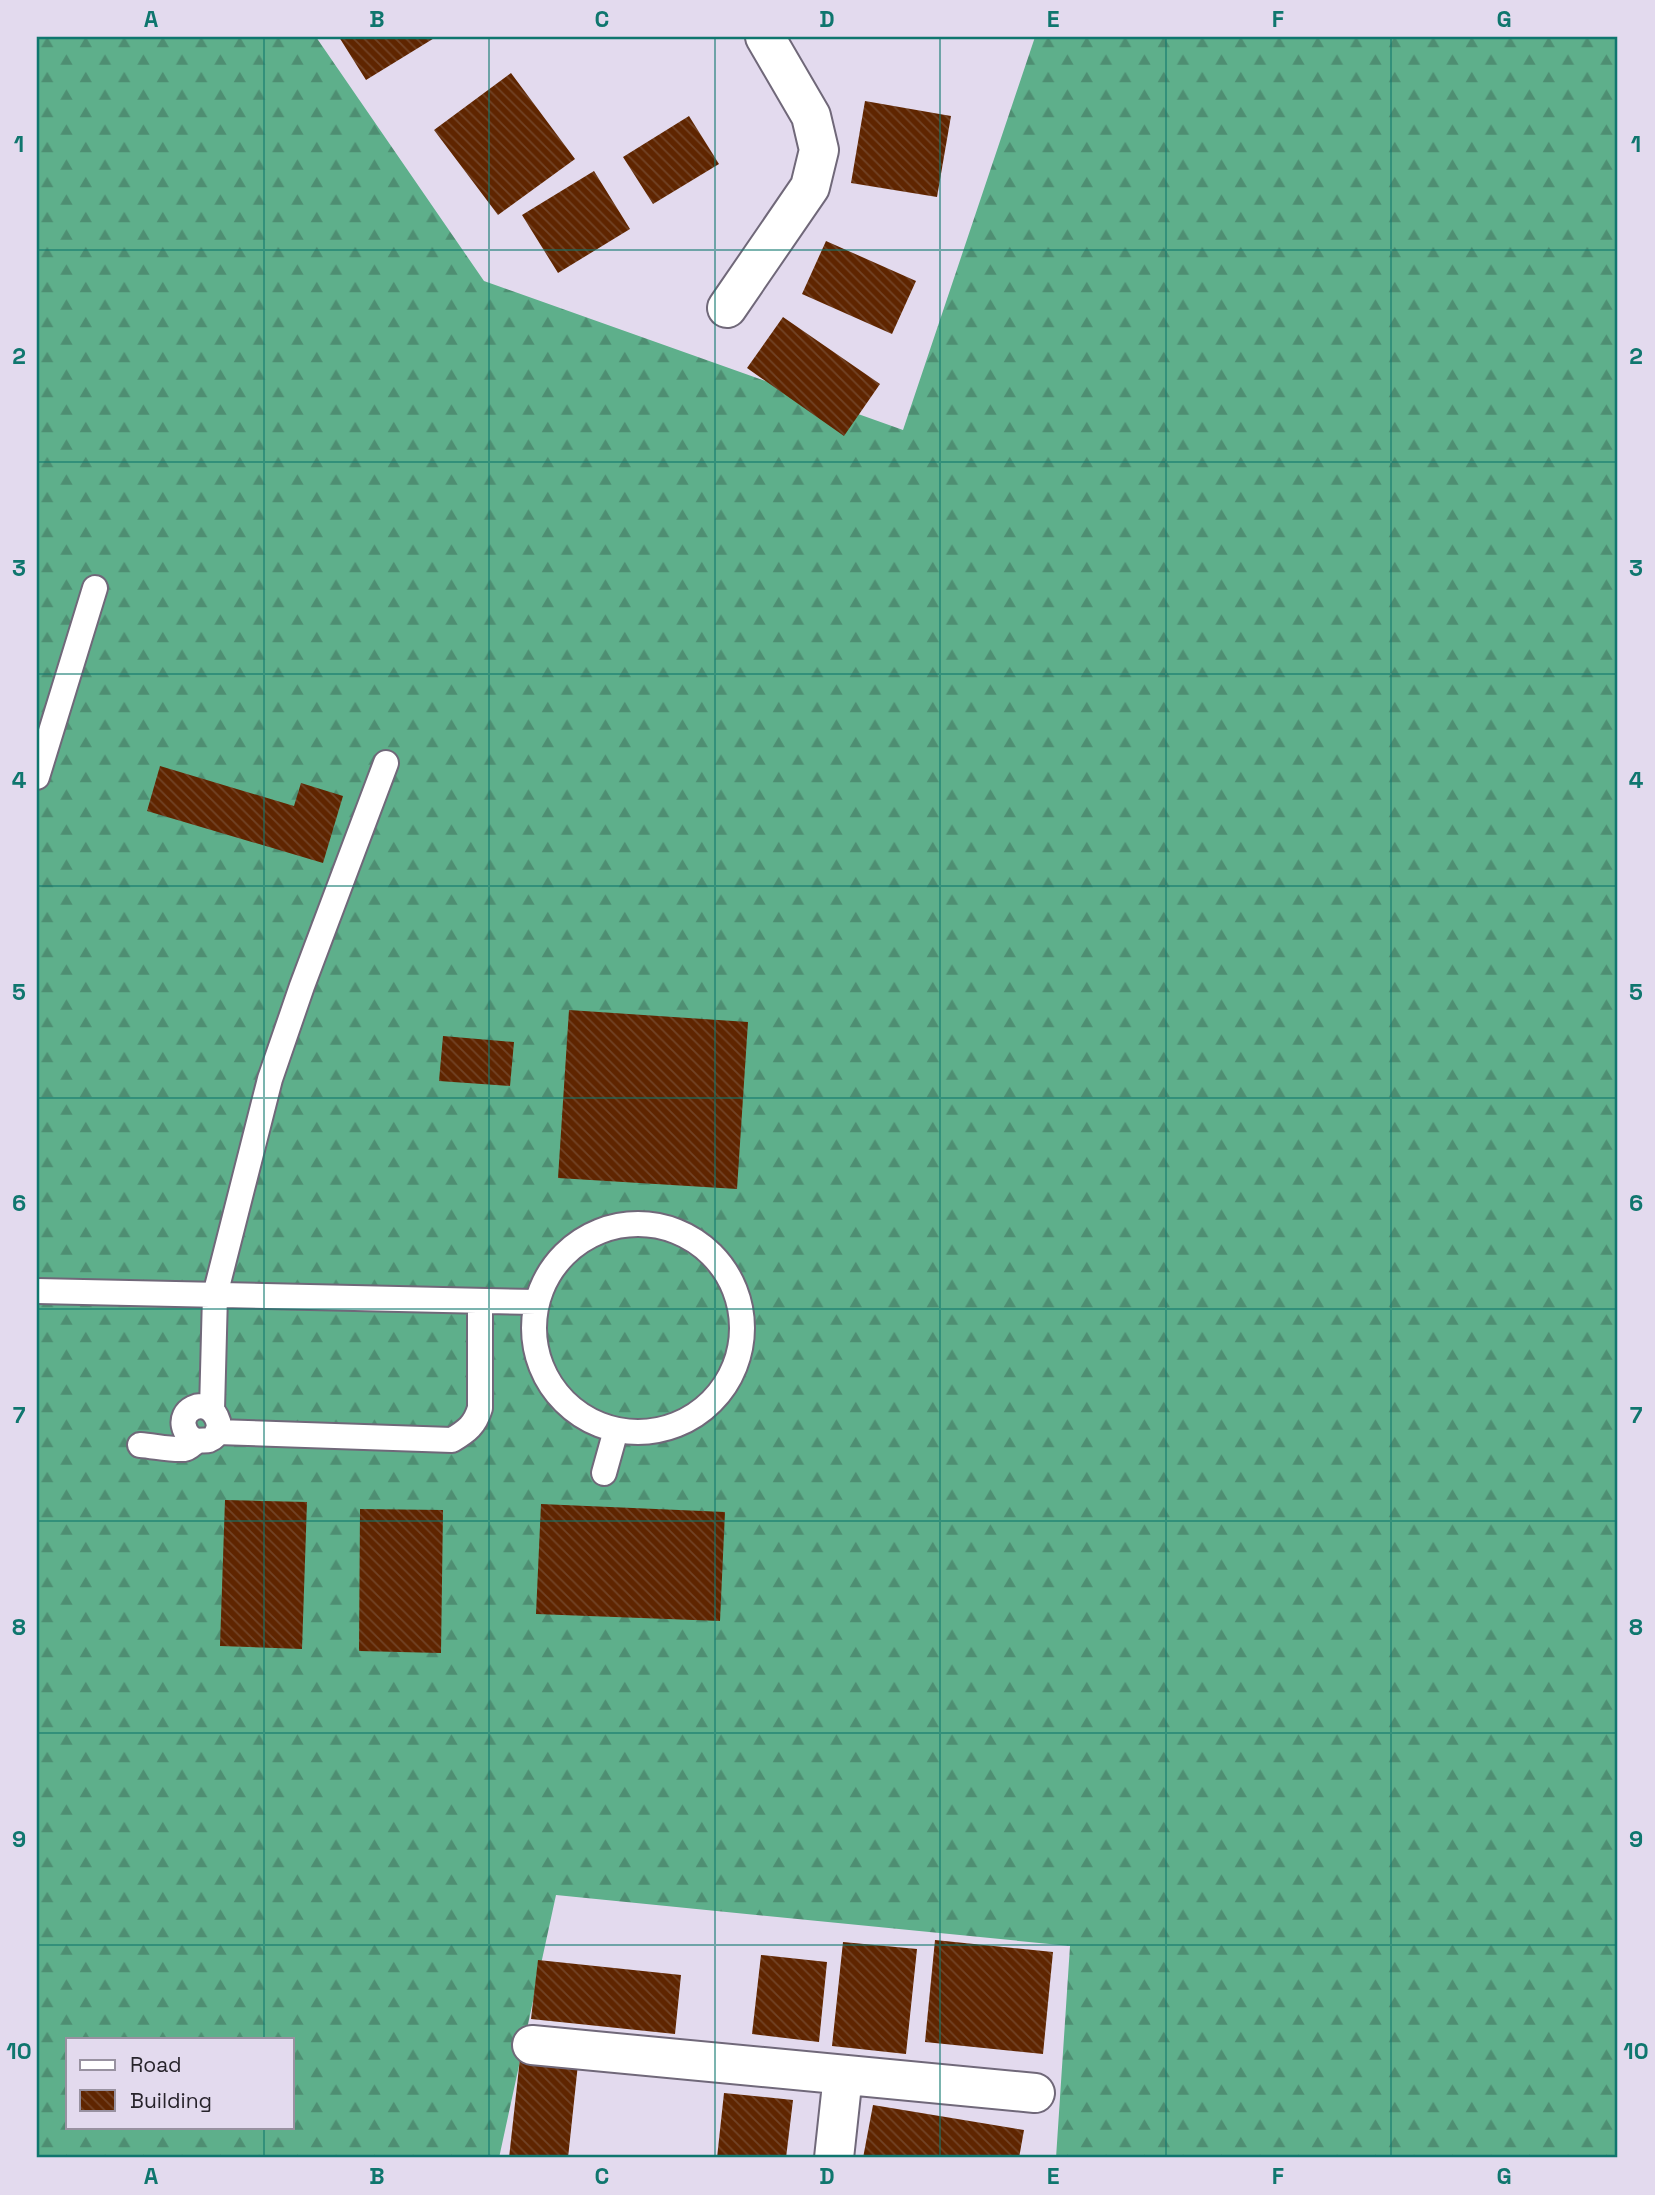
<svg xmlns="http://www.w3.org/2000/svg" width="1655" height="2195" viewBox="0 0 1655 2195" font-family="'Space Grotesk',sans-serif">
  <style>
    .forest { fill: url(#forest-firs); fill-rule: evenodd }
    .building { fill: url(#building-back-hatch) }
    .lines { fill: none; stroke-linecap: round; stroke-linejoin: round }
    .lane-casing { stroke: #706879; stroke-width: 28 }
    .street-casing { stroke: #706879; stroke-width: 42 }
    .lane { stroke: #fff; stroke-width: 24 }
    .street { stroke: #fff; stroke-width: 38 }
    .grid { fill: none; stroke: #0f766e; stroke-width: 2; stroke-opacity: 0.55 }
    .neatline { fill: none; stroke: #0f766e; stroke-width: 2.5 }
    .grid-label { font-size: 23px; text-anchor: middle; font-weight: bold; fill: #0f766e }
  </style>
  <defs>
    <pattern id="forest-firs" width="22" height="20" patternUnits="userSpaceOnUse" patternTransform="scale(1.75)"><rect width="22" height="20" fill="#5eaf8b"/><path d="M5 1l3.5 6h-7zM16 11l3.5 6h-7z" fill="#4e8e72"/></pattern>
    <pattern id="building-back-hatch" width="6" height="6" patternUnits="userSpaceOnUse" patternTransform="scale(1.75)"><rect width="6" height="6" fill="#5f2500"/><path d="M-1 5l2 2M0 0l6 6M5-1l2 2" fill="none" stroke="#724326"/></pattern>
  </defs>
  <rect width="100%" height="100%" fill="#e3daee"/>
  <path class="forest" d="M37 37H316L484 281 903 430 1035 37H1618V2158H1056L1070 1946 556 1895 499 2158H37ZM68 2039H292V2127H68Z"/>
  <path class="building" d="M339 37H436L366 80Z
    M511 73 575 159 498 215 434 130Z
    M865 101 951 116 937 197 851 183Z
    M689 116 719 164 653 204 623 157Z
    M594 171 630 229 558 273 522 215Z
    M826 241 916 281 892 334 802 294Z
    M783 317 880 384 844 436 747 368Z
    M160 766 294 806 301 783 343 796 323 863 147 811Z
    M569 1010 748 1022 737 1189 558 1178Z
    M443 1036 514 1042 510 1086 439 1081Z
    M225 1500 307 1502 302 1649 220 1646Z
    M541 1504 725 1512 720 1621 536 1614Z
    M360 1509 443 1510 441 1653 359 1651Z
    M935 1940 1053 1952 1043 2054 925 2042Z
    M843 1942 917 1949 906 2054 832 2046Z
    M761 1955 827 1962 819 2042 752 2034Z
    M538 1960 681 1975 675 2034 531 2019Z
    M520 2058 578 2064 568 2158H509Z
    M724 2093 793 2100 786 2158H717Z
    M873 2105 1024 2130 1019 2158H863Z"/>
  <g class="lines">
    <defs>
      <path id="lane" d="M37 777 95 588
        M534 1328a104 104 0 1 1 208 0a104 104 0 1 1-208 0Z
        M37 1291 536 1302
        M212 1410 215 1295 270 1079 302 986 386 763
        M217 1432 452 1440C467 1431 475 1425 480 1408V1301
        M140 1445C154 1446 170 1450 184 1449 191 1448 192 1443 198 1441 201 1440 206 1441 209 1440 230 1431 213 1398 193 1408 177 1416 183 1436 197 1441
        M604 1473 616 1430"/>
      <path id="street" d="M727 308 810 187 819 150 811 116 765 37
        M532 2045 1035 2093
        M834 2158 843 2075"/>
    </defs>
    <use href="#lane" class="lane-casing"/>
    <use href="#street" class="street-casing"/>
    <use href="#lane" class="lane"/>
    <use href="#street" class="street"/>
  </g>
  <path class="grid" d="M264 37V2039M489 37V2158M715 37V2158M940 37V2158M1166 37V2158M1391 37V2158M37 250H1618M37 462H1618M37 674H1618M37 886H1618M37 1098H1618M37 1309H1618M37 1521H1618M37 1733H1618M37 1945H1618M264 2127V2158"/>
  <rect width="1655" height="2195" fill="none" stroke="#e3daee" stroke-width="77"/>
  <rect x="66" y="2038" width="228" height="91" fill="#e3daee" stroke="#9891a0" stroke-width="2"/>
  <rect x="80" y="2060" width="35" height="10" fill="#ffffff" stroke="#9891a0" stroke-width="2"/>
  <text x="130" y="2072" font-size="21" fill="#27232b">Road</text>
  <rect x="80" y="2090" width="35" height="21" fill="url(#building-back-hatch)" stroke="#9891a0" stroke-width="2"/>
  <text x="130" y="2108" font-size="21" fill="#27232b">Building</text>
  <rect x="38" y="38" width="1578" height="2118" class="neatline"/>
  <g class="grid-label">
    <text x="151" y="27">A</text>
    <text x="377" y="27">B</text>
    <text x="602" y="27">C</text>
    <text x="827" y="27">D</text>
    <text x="1053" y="27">E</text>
    <text x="1278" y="27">F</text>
    <text x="1504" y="27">G</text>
    <text x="19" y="152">1</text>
    <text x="1636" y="152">1</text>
    <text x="19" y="364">2</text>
    <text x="1636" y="364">2</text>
    <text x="19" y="576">3</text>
    <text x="1636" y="576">3</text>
    <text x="19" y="788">4</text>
    <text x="1636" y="788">4</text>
    <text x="19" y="1000">5</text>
    <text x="1636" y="1000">5</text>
    <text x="19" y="1211">6</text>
    <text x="1636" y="1211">6</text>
    <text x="19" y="1423">7</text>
    <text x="1636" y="1423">7</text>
    <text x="19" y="1635">8</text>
    <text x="1636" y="1635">8</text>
    <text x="19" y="1847">9</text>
    <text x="1636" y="1847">9</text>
    <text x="19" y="2059">10</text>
    <text x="1636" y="2059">10</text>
    <text x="151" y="2184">A</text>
    <text x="377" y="2184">B</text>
    <text x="602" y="2184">C</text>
    <text x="827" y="2184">D</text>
    <text x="1053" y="2184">E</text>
    <text x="1278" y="2184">F</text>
    <text x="1504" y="2184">G</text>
  </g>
</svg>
